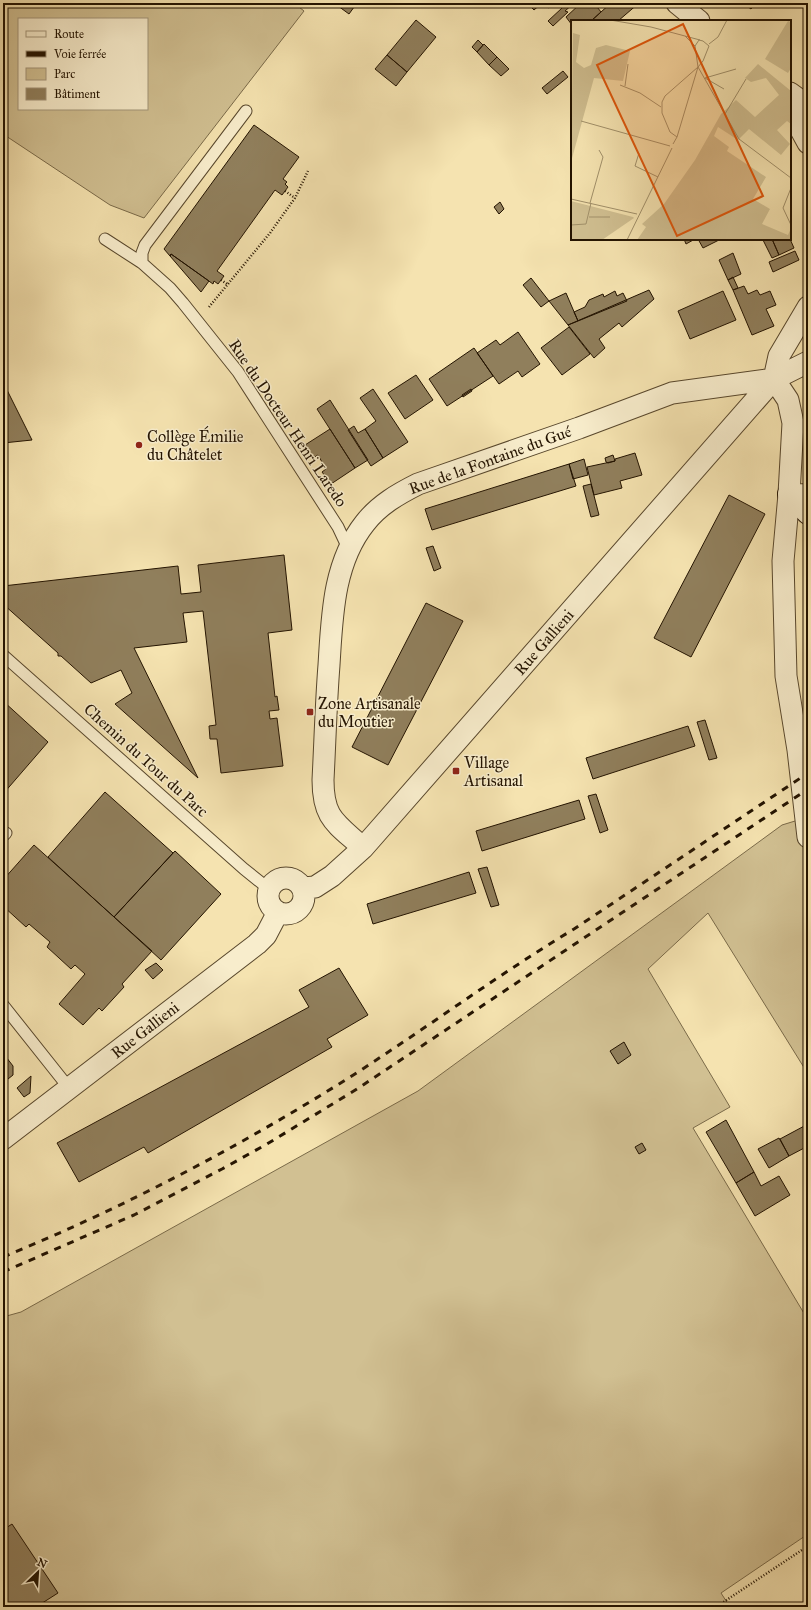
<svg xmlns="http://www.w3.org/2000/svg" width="811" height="1610" font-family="'IM FELL Great Primer',serif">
<rect width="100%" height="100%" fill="#f5e3b0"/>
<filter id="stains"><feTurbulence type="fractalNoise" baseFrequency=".005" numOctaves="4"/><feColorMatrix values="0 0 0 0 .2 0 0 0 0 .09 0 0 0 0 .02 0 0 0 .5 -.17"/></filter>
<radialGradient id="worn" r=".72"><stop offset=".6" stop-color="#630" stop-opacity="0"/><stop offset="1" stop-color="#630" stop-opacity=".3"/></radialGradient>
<path fill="#d1c092" stroke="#7a6a49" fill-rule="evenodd" d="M3 3H294L304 11 144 218 110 205 3 134ZM19 19H147V109H19Z
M808 817V1074L708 913 648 969 730 1107 693 1128 808 1320V1534L721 1593 730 1607H3V1317L21 1312 418 1091 782 825Z"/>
<path fill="#907f5c" stroke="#231300" d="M334 3H357L349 14Z
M516 3H526L521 8Z
M527 3H542L534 10Z
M543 3H555L548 8Z
M559 3H574L565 11 568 12 553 26 548 21 562 8Z
M581 3H594L601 12 591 21H572V25L566 17Z
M611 3H639L618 21H591Z
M743 3H756L751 9Z
M416 20 436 37 407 72 387 55Z
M478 40 483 45 477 52 472 47Z
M484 44 497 57 489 65 477 52Z
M387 55 407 72 396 86 375 69Z
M497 57 509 69 501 76 489 65Z
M563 71 568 77 547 94 542 88Z
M254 125 299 157 283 179 287 182 285 184 288 187 282 195 275 190 217 271 224 276 218 284 214 281 213 284 171 254 170 256 164 249Z
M500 202 504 209 499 214 494 207Z
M684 239H695L686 244Z
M698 239H721L703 248Z
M766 239H772L779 255 772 258 763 240Z
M772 239H790L794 248 779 255Z
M795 251 799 260 773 272 769 262Z
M733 253 741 274 728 280 719 260Z
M171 254 209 281 201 292 170 256Z
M733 277 738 288 733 290 728 280Z
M531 278 549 301 541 307 523 285Z
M744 286 748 294 757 290 760 295 770 291 776 305 766 309 774 326 752 335 733 290Z
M649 290 654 299 622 327 619 323 599 339 605 348 594 358 568 325Z
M615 291 617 296 623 293 627 301 578 321 574 312 585 307 589 300 603 294 604 297Z
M723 291 736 320 690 339 678 311Z
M566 293 578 321 568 325 549 301Z
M569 327 590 354 562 375 541 348Z
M518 332 540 364 522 377 518 371 499 384 477 353 496 340 500 345Z
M474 348 493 376 447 406 429 379Z
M416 375 433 400 405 419 388 393Z
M3 382 32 440 3 443Z
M373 389 408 442 383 458 365 429 376 421 360 398Z
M471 389 472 391 463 397 462 395Z
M330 400 368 460 355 468 317 409Z
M354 426 358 433 365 429 383 458 371 466 348 430Z
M330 429 355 468 331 484 322 472 326 469 318 455 313 458 305 445Z
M635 453 642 475 620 481 622 488 594 495 587 467 615 461V459Z
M613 455 615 461 608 463 606 462 605 458Z
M584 459 588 475 573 479 569 464Z
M569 464 576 486 432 530 425 509Z
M591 484 599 515 591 517 583 486Z
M729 495 765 514 691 657 654 638Z
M433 546 441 568 434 571 426 548Z
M284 555 292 630 268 633 275 697 277 696 279 710 269 711 270 719 277 718 283 766 221 773 217 739H210L209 726 216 725 203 611 183 613 187 642 134 648 198 778 115 704 132 693 121 670 91 683 61 656H58V653L3 604V586L178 566 181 594 201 592 198 565Z
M426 603 463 621 388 765 352 747Z
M3 701 48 742 3 794Z
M705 720 717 758 709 760 697 722Z
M688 726 695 746 593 779 586 758Z
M105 792 173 853 114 917 48 857Z
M596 794 608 830 600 833 588 796Z
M579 800 585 819 482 851 476 831Z
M34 845 152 951 122 984 124 987 102 1011 99 1008 83 1025 59 1004 85 974 75 965 71 969 47 947 50 942 29 924 26 927 3 906V880Z
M175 851 221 894 161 960 114 917Z
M487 867 499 905 491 907 478 869Z
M469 872 476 893 373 924 367 904Z
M156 963 163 970 153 979 145 970Z
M339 968 368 1015 327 1039 332 1047 148 1153 144 1147 79 1182 57 1143 309 1007 299 990Z
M624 1042 631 1055 618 1064 610 1051Z
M3 1053 13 1066V1075L3 1083Z
M31 1076 30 1093 24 1097 17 1088Z
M4 1082 7 1087 3 1091V1083Z
M726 1120 754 1172 736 1183 706 1132Z
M808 1124V1146L789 1156 780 1139Z
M779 1138 789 1156 769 1168 758 1149Z
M642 1143 646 1150 639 1154 635 1147Z
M754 1172 761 1186 779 1176 790 1195 755 1216 736 1183Z
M808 1258V1267L804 1260Z
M12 1524 58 1593 36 1607H3V1584L6 1582 3 1577V1530Z"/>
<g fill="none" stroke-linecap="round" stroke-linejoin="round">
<g stroke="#58472c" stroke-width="13">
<path id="service" d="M105 239 142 263 170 288 183 303 238 372 338 527 346 544 347 551
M142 263V253L145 245 246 111
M3 655 244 869 269 889
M3 836 6 833
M3 1005 69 1088"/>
</g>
<g stroke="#58472c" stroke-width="23">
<path id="minor" d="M677 3 699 21
M790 93 808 106
M790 110 808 143
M774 379 788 400 793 423 789 494 783 561 786 676 798 750 808 837
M774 379 779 356 808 307
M789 494 808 495
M363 848C336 823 323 819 323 780 325 742 326 703 329 665 332 617 333 563 365 523 379 505 398 494 418 484L579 428 672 393 774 379
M268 896a18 18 0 1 1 36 0a18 18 0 1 1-36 0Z
M303 888 315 887 332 876 363 848 774 379 808 362
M3 1139 257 944 266 935 278 912"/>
</g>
<g stroke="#231300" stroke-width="24">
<path id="secondary" d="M789 494 808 513"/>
</g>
<path stroke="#231300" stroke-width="2.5" stroke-dasharray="1 2" stroke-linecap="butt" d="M285 191 295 198
M221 280 227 284
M209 307 270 233 295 198 308 171
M716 1607 808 1546"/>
<use href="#service" stroke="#f8edcc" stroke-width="11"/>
<use href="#minor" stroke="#f8edcc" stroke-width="21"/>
<use href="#secondary" stroke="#f8edcc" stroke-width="22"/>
<path stroke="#231300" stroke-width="3" stroke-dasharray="7 7" stroke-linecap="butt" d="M3 1257C123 1208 237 1148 347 1079 424 1030 496 976 574 929L808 773
M3 1272 134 1215 222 1169 267 1144 357 1089 808 789"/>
</g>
<g fill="#8f2418" stroke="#f8edcc" stroke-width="1.5">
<circle cx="139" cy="445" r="4"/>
<rect x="306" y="708" width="8" height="8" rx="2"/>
<rect x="452" y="767" width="8" height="8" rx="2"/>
</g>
<g text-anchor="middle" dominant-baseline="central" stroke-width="3" stroke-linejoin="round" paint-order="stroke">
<g font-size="16" fill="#231300" stroke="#f8edcc">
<text transform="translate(288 423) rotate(56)">Rue du Docteur Henri Laredo</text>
<text transform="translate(490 460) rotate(-20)">Rue de la Fontaine du Gué</text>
<text transform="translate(544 642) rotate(-49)">Rue Gallieni</text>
<text transform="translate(146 760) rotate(42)">Chemin du Tour du Parc</text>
<text transform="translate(145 1030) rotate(-38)">Rue Gallieni</text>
</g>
<g font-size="16" fill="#231300" stroke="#f8edcc" text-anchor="start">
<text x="147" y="436">Collège Émilie<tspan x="147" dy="18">du Châtelet</tspan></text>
<text x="318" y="703">Zone Artisanale<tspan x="318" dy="18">du Moutier</tspan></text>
<text x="464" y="762">Village<tspan x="464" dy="18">Artisanal</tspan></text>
</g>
</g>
<g transform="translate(571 20)">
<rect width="220" height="220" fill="#f5e3b0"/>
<path d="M217 1 220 2V48L217 53 194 39ZM2 13 9 15 5 42 13 48 20 45 25 28 35 25 59 31 52 61 23 58 0 142ZM187 44 220 71V104L216 101 206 110 219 124 210 135 178 109 167 120 147 107 143 116 158 127 156 131 195 157 182 179 199 189 191 204 217 215 220 208V220H66L75 207 71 204 93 184 124 140 150 94 165 80 184 97 208 75 195 58 180 62 174 58ZM0 181 62 197 63 198 31 220H0Z" fill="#d1c092"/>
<path fill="none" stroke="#a1906a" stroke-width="1" d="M39 0 80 7 129 20M114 16 124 26M138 24 147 17 156 0M127 47 168 119 220 158M134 58 165 49M134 58 153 69M49 65 69 73 90 87M54 66 57 44M154 94 175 59M10 101 99 126M102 124 106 117 127 47 124 26 128 20 132 21 138 26 132 41 127 47 94 76 91 82V93L99 112 106 117M68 133 64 146 87 157M220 168 212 188 220 205M0 179 66 194M19 183 32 137 28 130M18 197H39M0 205 15 204 20 183M56 220 101 128"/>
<path fill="#de560b" fill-opacity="0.15" stroke="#de560b" stroke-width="2" d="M112 4 192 176 106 216 26 45Z"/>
<rect width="220" height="220" fill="none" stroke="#231300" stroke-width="2"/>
</g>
<rect width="811" height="1610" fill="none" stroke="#f5e3b0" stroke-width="16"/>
<rect x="4" y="4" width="803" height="1602" fill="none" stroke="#231300" stroke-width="2"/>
<rect x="8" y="8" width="795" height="1594" fill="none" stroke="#231300"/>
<rect x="18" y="18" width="130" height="92" fill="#f8edcc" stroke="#a3967a"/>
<rect x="26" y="31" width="20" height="6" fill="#f8edcc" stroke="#a3967a"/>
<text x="54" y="38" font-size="12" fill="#231300">Route</text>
<rect x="26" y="51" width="20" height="6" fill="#231300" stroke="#a3967a"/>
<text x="54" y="58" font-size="12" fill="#231300">Voie ferrée</text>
<rect x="26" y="68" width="20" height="12" fill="#d1c092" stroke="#a3967a"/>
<text x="54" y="78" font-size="12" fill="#231300">Parc</text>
<rect x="26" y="88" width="20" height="12" fill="#907f5c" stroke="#a3967a"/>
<text x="54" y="98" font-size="12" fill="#231300">Bâtiment</text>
<g transform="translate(38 1572) rotate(25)" stroke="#f8edcc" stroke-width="3" paint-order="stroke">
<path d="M0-3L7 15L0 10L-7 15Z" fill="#231300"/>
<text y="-6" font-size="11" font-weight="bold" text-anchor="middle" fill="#231300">N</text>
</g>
<rect width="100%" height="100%" filter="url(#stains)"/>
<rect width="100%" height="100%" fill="url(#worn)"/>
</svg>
